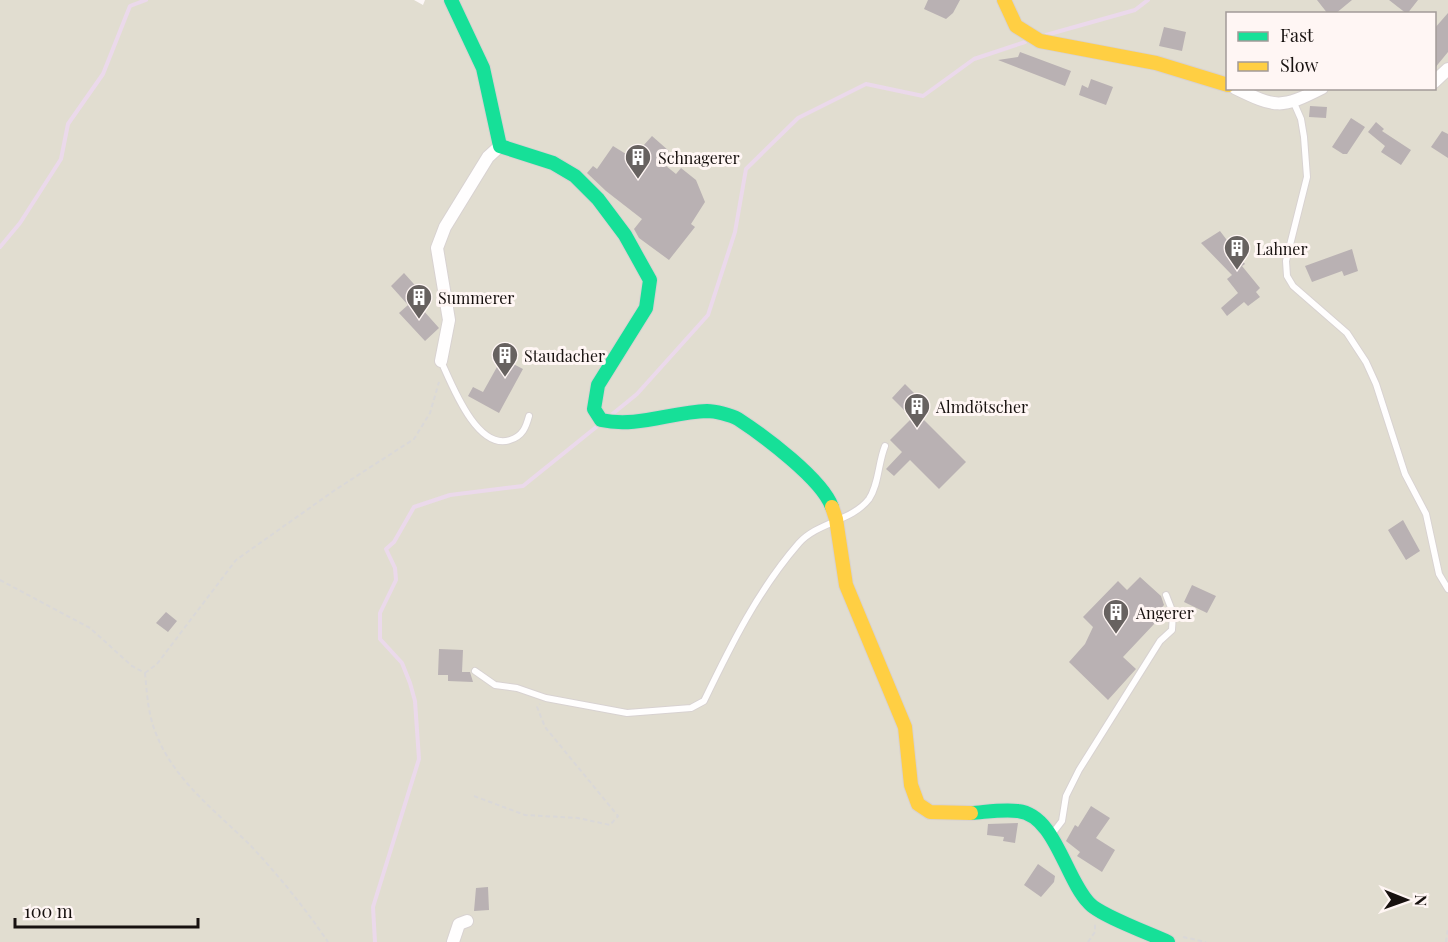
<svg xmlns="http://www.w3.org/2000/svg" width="1448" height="942" font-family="'Playfair Display',serif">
<rect width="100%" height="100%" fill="#fcf7f7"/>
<path fill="#e1ddd0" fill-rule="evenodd" d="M0 0H414L423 5 425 0H1448V942H0ZM1228 14H1434V88H1228Z"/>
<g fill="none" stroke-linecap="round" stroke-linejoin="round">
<path stroke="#ebd9eb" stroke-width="4" d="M1046 35 1135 10 1148 0
M0 247 20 223 61 159 68 124 103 74 130 6 146 0
M610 416 637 394 708 315 735 232 746 169 798 118 866 84 923 96 974 59 1025 42
M375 942 373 907 419 759 415 701 410 683 402 663 380 639V613L396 580 395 568 386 549 394 542 414 507 450 495 523 486 600 424"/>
</g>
<path fill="#b9b1b3" d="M928 0H960L953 13 946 19 924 9Z
M1317 0H1352L1335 14H1328Z
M1389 0H1418L1407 14Z
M1448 13V52L1434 69V29Z
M1164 27 1186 32 1182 51 1159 46Z
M1020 52 1071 71 1065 86 998 60 1018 57Z
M1091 79 1113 87 1106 105 1079 95 1082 85 1088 88Z
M1310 106 1327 107 1326 118 1309 117Z
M1351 118 1365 127 1347 154H1343L1332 147Z
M1376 122 1384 129 1382 131 1411 150 1401 165 1381 152 1385 146 1368 132Z
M1442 131 1448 134V158L1431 147Z
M652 136 669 151 660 161 676 174 681 168 696 180 705 202 691 224 695 227 669 260 639 238 634 229 642 219 606 191 587 173 593 166 597 169 613 146 626 154 628 152 634 156Z
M1220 231 1245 264 1242 266 1260 288 1256 292 1260 297 1248 306 1244 302 1227 316 1221 308 1238 293 1227 279 1232 275 1201 243Z
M1352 249 1358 271 1344 276 1342 271 1312 282 1305 266Z
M404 273 422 293 414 300 439 328 425 341 399 313 408 305 391 286Z
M502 358 523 369 499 413 468 396 473 387 483 392Z
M905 384 927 406 918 414 966 462 939 489 910 460 894 476 886 469 902 452 890 440 912 418 892 398Z
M1403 520 1420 551 1406 560 1388 530Z
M1140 577 1161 596 1164 605 1151 620 1155 623 1123 657 1136 669 1108 700 1069 662 1085 644 1093 627 1083 617 1118 581 1127 590Z
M1192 585 1216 596 1207 613 1184 602Z
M166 612 177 621 168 632 156 623Z
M439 649 463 650 462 672H470L473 682 448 681V675H438Z
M1091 806 1110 818 1096 838 1115 850 1102 872 1077 856 1080 852 1066 841 1075 825 1078 827Z
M1018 823 1015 843 1003 841 1004 837 987 835 988 824Z
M1038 864 1055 876 1054 882 1041 897 1024 885Z
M488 887 489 910 474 911 476 888Z"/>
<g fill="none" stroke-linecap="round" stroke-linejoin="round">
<g stroke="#d8d2d1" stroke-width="8">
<path id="lane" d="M1294 103 1301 119 1304 137 1307 177 1286 261 1287 276 1293 286 1347 333 1366 362 1376 384 1405 474 1426 514 1439 574 1448 589
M441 361C452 385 477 451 510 440 523 436 526 427 529 416
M475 671 495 685 517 688 546 698 627 713 691 708 704 701C731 645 758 590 799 543 818 522 852 521 869 499 879 484 878 463 885 446
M1052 834 1062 821 1066 796 1079 770 1160 641 1172 630 1173 613 1166 595"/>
</g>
<g stroke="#d8d2d1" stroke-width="14">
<path id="street" d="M1434 82 1448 69
M1235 88C1276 108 1281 109 1322 88
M441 361 449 320 437 248 445 227 488 157 500 146
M453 942 459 924 467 921"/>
</g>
<g stroke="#d8d2d1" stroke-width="16">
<path id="fast" d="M451 0 483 68 500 146 553 163 575 176 598 199 625 235 650 280 646 308 598 385 594 409 601 420C637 428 671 412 707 411 715 411 731 415 738 419 764 436 822 479 832 507
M971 813C986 812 1003 809 1018 811 1055 815 1065 878 1089 903 1099 915 1151 934 1168 942"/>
</g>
<g stroke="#d8d2d1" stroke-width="16">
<path id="slow" d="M1004 0 1016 26 1040 41 1156 63 1228 85
M832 507 836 519 846 585 905 727 911 785 918 804 930 812 971 813"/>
</g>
<path stroke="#dad8d8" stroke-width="2" stroke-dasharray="4.5 3" stroke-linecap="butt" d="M0 580 90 628 132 666 145 673
M145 673 157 664 236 560 335 490 414 439 430 413 439 382
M145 673C147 694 148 716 157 736 175 781 217 812 251 846 279 876 305 908 328 942
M474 796 525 815 578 818 610 825 618 816 545 727 537 707 540 704
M1183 937 1206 942
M1088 942 1095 932V923
M1446 942 1448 928"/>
<use href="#lane" stroke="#fffefe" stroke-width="6"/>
<use href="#street" stroke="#fffefe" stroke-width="12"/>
<use href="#fast" stroke="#16e098" stroke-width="14"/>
<use href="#slow" stroke="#ffcf43" stroke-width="14"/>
</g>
<defs>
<g id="building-pin" transform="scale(1.35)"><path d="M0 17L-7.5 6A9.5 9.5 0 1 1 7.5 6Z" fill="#676260" stroke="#fff6f4"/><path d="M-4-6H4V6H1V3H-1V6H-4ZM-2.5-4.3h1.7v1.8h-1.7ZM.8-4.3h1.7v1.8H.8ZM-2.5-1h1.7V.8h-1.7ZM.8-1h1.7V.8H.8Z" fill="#fff"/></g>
</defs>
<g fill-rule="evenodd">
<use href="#building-pin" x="638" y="157"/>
<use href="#building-pin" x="1237" y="248"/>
<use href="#building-pin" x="419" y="297"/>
<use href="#building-pin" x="505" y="355"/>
<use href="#building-pin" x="917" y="406"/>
<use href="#building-pin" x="1116" y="612"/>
</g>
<g text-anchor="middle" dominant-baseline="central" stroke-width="6" stroke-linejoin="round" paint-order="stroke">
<g font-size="16" fill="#17110f" stroke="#fff6f4" text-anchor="start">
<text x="658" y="157">Schnagerer</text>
<text x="1256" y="248">Lahner</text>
<text x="438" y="297">Summerer</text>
<text x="524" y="355">Staudacher</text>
<text x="936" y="406">Almdötscher</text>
<text x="1136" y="612">Angerer</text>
</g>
</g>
<rect x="1226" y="12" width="210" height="78" fill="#fff6f4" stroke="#a29a98" stroke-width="1.5"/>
<rect x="1238" y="32" width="30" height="9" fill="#16e098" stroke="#a29a98" stroke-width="1.5"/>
<text x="1280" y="42" font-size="18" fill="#17110f">Fast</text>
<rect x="1238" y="62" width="30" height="9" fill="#ffcf43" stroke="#a29a98" stroke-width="1.5"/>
<text x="1280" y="72" font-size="18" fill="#17110f">Slow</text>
<g transform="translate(1406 900) rotate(91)" stroke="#fff6f4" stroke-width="4.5" paint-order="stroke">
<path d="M0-4.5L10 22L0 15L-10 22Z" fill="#17110f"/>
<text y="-9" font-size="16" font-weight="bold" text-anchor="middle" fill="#17110f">N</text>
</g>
<path d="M15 918v9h183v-9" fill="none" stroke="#17110f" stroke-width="3"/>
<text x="24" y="918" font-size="18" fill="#17110f" stroke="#fff6f4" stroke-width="4.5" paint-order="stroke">100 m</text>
</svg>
